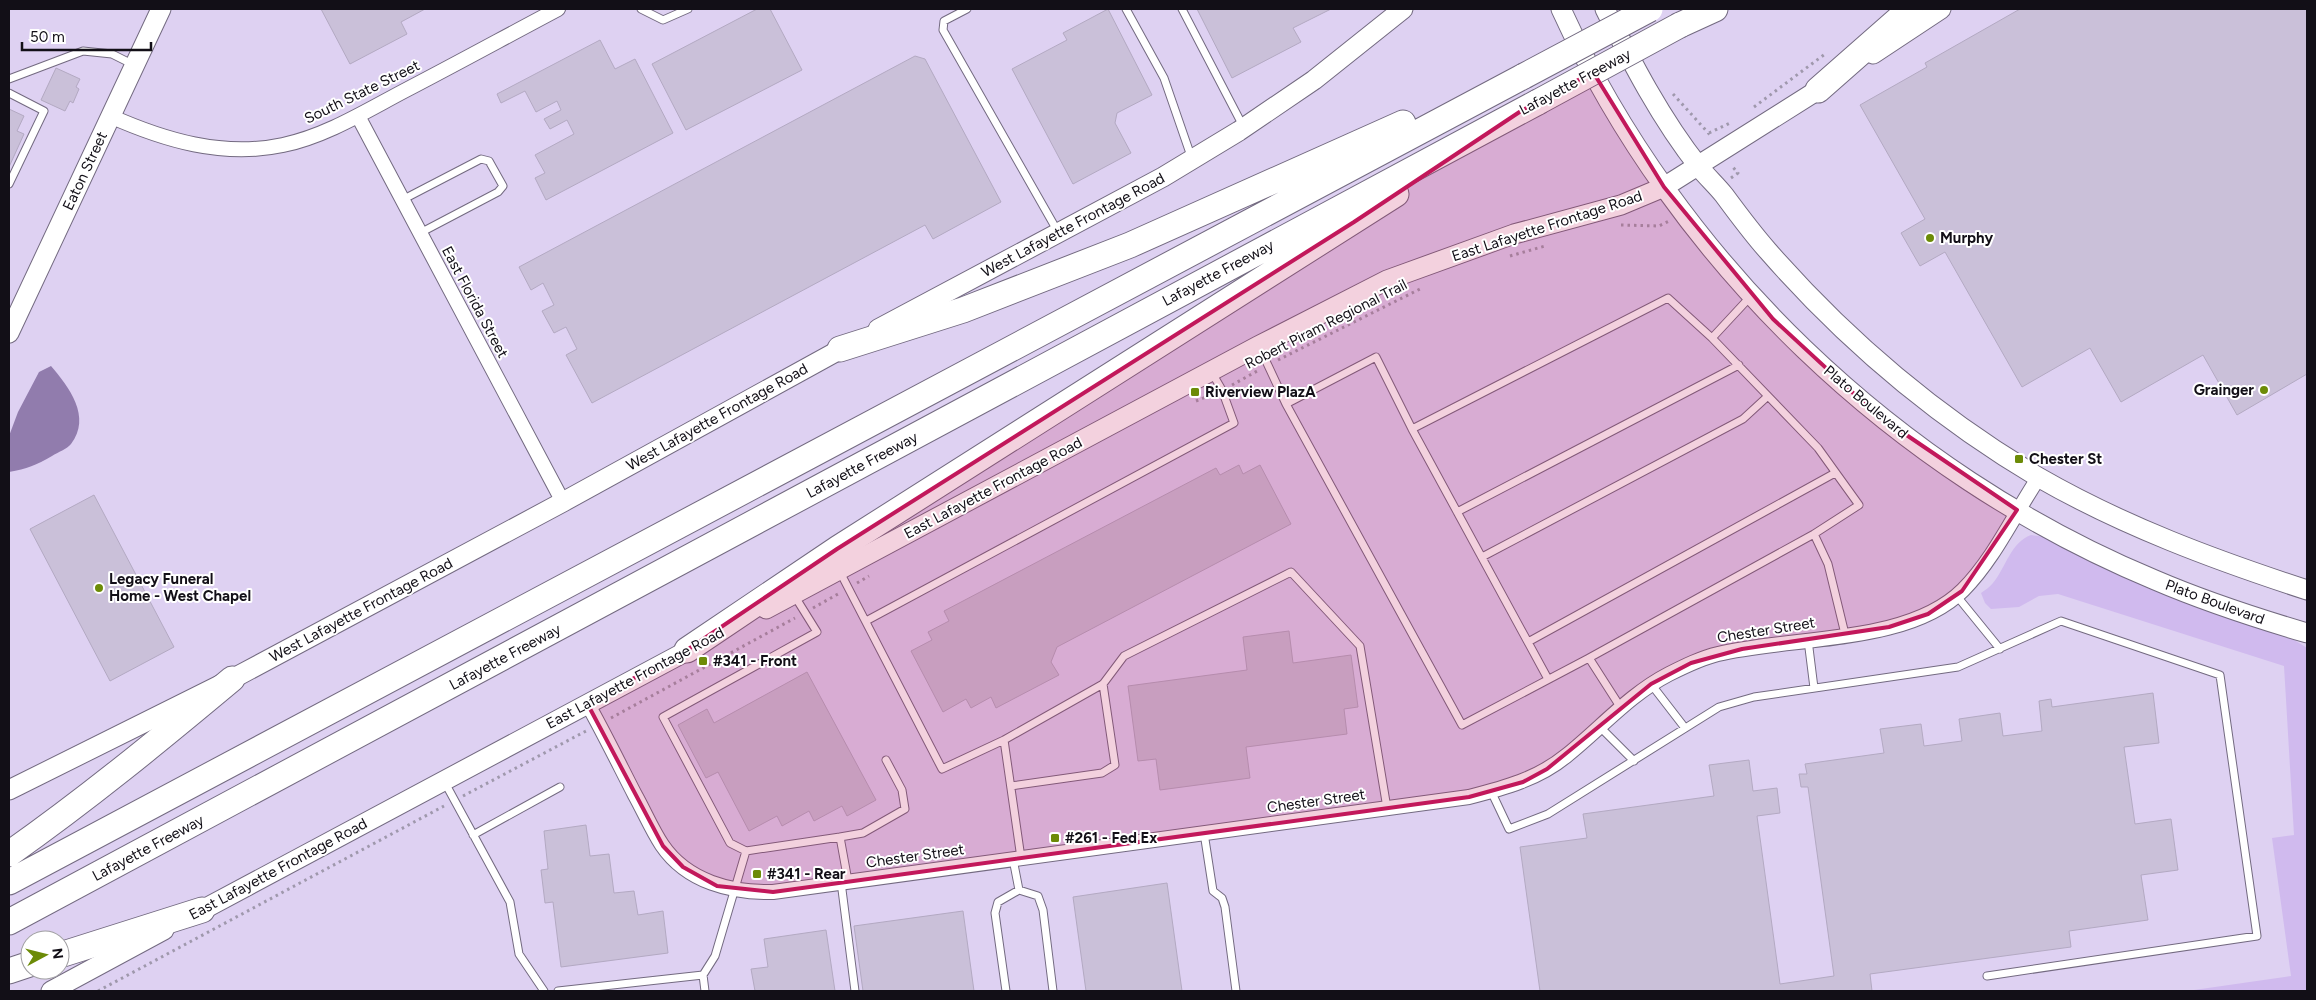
<svg xmlns="http://www.w3.org/2000/svg" width="2316" height="1000" font-family="Figtree,sans-serif">
<rect width="100%" height="100%" fill="#e7ddf7"/>
<path fill="#ded1f2" fill-rule="evenodd" d="M9 9H2307V991H9ZM30 940H60V970H30Z"/>
<path fill="#d0baee" d="M2031 535 2046 537C2091 562 2138 583 2186 601 2226 616 2271 623 2307 648V991H2187L2291 976 2272 838 2294 835 2284 666 2058 594 2039 596 2019 607 1991 609 1985 603 1981 593C1985 590 1990 587 1993 583 2006 567 2011 542 2031 535Z"/>
<path fill="#917cad" d="M51 366C69 387 92 417 71 444 67 449 58 452 52 456 36 465 27 469 9 472V436L18 412 39 372Z"/>
<path fill="#cac0d9" stroke="#b3a9c2" d="M321 9H425L401 22 407 34 350 64Z
M757 9H770L802 70 686 130 652 64Z
M1108 9 1152 95 1117 113 1115 123 1131 153 1073 184 1012 69 1067 40 1063 33Z
M1197 9H1331L1293 28 1301 42 1232 78Z
M2020 9H2307V374L2237 415 2203 355 2121 402 2090 348 2022 387 1945 252 1920 266 1901 233 1925 219 1860 105 1927 67 1925 63Z
M600 40 615 69 635 59 673 133 546 200 535 178 545 173 535 155 574 134 567 120 550 129 544 119 561 110 557 101 536 112 525 91 501 103 497 94Z
M915 56 925 59 1001 202 933 239 925 225 592 403 566 355 577 349 566 327 554 333 542 311 554 305 543 283 531 290 519 267Z
M56 68 80 79 76 87 79 89 73 103 70 101 65 111 41 100Z
M9 109 24 116 17 131 24 134 9 167Z
M1239 465 1243 474 1260 465 1291 524 1057 647 1051 662 1059 675 996 708 991 697 971 708 966 699 943 712 911 651 932 640 928 632 949 621 944 611 1216 468 1220 475Z
M94 495 174 647 110 681 30 529Z
M1289 631 1293 663 1351 655 1358 707 1344 709 1347 734 1246 747 1250 778 1160 790 1156 759 1138 761 1128 686 1247 670 1243 637Z
M807 672 876 800 847 816 842 806 814 821 809 811 782 826 777 816 749 831 718 772 706 778 678 725 707 709 714 723Z
M2153 693 2159 743 2124 747 2135 824 2171 819 2178 870 2141 875 2148 920 2069 931 2071 947 1870 974 1872 991H1540L1520 847 1587 838 1583 814 1714 796 1709 765 1749 760 1753 791 1777 788 1780 813 1757 816 1780 984 1834 976 1808 787H1801L1799 774H1807L1805 764 1884 753 1880 729 1921 724 1924 746 1962 741 1959 719 2000 713 2003 736 2042 731 2039 701 2051 699 2052 707Z
M586 825 590 856 609 854 614 893 634 891 638 915 663 911 668 953 561 967 553 902 545 903 541 870 548 869 544 831Z
M1167 883 1182 991H1086L1073 897Z
M963 911 974 991H863L854 926Z
M826 930 835 991H755L751 969 768 967 764 939Z"/>
<g fill="none" stroke-linecap="round" stroke-linejoin="round">
<g stroke="#736a80" stroke-width="9">
<path id="lane" d="M641 9 663 20 688 9
M967 9 944 21 943 30 1058 232
M1126 9 1164 78 1192 159
M1182 9 1243 126
M9 79 83 51 112 54 134 65
M9 93 44 111 9 184
M402 200 481 159 489 161 503 186 498 192 420 233
M1712 338 1818 448 1859 505 1814 534 1828 564 1845 634
M1259 346 1286 404
M1412 429 1548 679
M1457 512 1739 365
M1482 557 1743 419 1768 396
M840 572 942 769 1004 740 1021 858
M794 595 817 632 663 717 730 843 746 851 840 837
M1956 595 2000 649
M866 621 1234 423 1222 390 1211 371
M1808 640 1814 688
M1528 642 1835 473
M1589 658 1462 725 1286 404 1376 357 1412 429 1668 298 1712 338 1751 296
M1651 684 1685 728
M1621 708 1589 658 1814 534
M1600 727 1634 761
M1004 740 1103 684 1124 656 1291 572 1360 646 1387 808
M444 781 510 902 519 954 544 991
M1011 786 1102 773 1115 765 1103 684
M1491 791 1509 829 1548 814 1719 707 1754 697 1958 667 2061 621 2220 675 2257 936 1987 976
M1204 833 1213 891 1222 898 1225 907 1236 991
M473 835 560 787
M1013 859 1019 890
M848 881 840 837 863 833 905 809 902 790 886 760
M841 882 855 991
M703 975 705 991
M558 991 703 975 715 956 746 851
M1006 991 995 913 998 902 1019 890 1038 896 1043 910 1053 991"/>
</g>
<g stroke="#736a80" stroke-width="16">
<path id="street" d="M110 116C164 140 223 158 283 145 326 136 366 111 404 91 456 64 507 36 558 9
M358 116 563 502
M587 703C604 733 619 764 635 795 644 811 652 830 662 845 687 882 732 893 773 892L1469 797C1504 788 1538 779 1566 756 1600 729 1630 694 1669 674 1685 666 1701 658 1718 654 1791 636 1908 645 1963 590 1994 559 2015 513 2039 477"/>
</g>
<g stroke="#736a80" stroke-width="21">
<path id="secondary" d="M1561 9C1677 263 1897 473 2155 580 2204 601 2256 618 2307 633
M1605 9C1632 63 1661 119 1699 167 1707 177 1716 185 1724 195 1738 214 1752 233 1768 251 1845 339 1937 417 2038 477 2123 526 2215 560 2307 590
M1873 54 1941 9
M878 329 1163 177 1239 131 1314 80 1403 9
M9 333 161 9
M766 609 1258 346 1387 280 1514 234 1621 205 1664 187 1829 83
M9 790 232 679 563 502 852 343
M191 916 698 645
M51 991 164 930"/>
</g>
<g stroke="#736a80" stroke-width="27">
<path id="highway" d="M1680 25 1715 9
M1818 90 1910 9
M840 349 963 310 1130 245 1403 123
M687 650 837 549 1396 194
M9 854C87 799 159 740 232 679
M9 882 1524 76
M9 922 1538 102
M60 955 202 910
M9 971 30 964"/>
</g>
<path stroke="#9f98ac" stroke-width="3" stroke-dasharray="2.5 4" stroke-linecap="butt" d="M1673 94 1712 137
M1754 107 1825 54
M1709 133 1730 123
M1731 178 1738 173 1731 165
M1621 225 1659 226 1671 220
M1510 256 1545 246
M1278 360 1420 289
M1232 385 1259 370
M1196 401 1213 394
M857 583 869 576
M813 608 838 594
M611 718 795 618
M463 796 586 731
M98 991 444 806"/>
<use href="#lane" stroke="#fff" stroke-width="7"/>
<use href="#street" stroke="#fff" stroke-width="14"/>
<use href="#secondary" stroke="#fff" stroke-width="19"/>
<use href="#highway" stroke="#fff" stroke-width="25"/>
<g stroke="#736a80" stroke-width="27" stroke-linecap="butt">
<path id="highway-bridge" d="M1524 76 1650 9
M1538 102 1680 25"/>
</g>
<use href="#highway-bridge" stroke="#fff" stroke-width="25"/>
</g>
<path fill="#c2185b" fill-opacity="0.2" stroke="#c2185b" stroke-width="4" stroke-linejoin="round" d="M1593 72 1664 187 1773 319 1877 415 2017 510 1962 591 1928 614 1889 627 1742 649 1691 663 1651 684 1547 769 1523 782 1469 797 773 892 717 886 683 867 663 846 587 703 687 650 837 549 1354 222 1521 111Z"/>
<g fill="#6c8b07" stroke="#fff" stroke-width="2">
<circle cx="1930" cy="238" r="5"/>
<circle cx="2264" cy="390" r="5"/>
<rect x="1190" y="387" width="10" height="10" rx="2.5"/>
<rect x="2014" y="454" width="10" height="10" rx="2.5"/>
<circle cx="99" cy="588" r="5"/>
<rect x="698" y="656" width="10" height="10" rx="2.5"/>
<rect x="1050" y="833" width="10" height="10" rx="2.5"/>
<rect x="752" y="869" width="10" height="10" rx="2.5"/>
</g>
<g text-anchor="middle" dominant-baseline="central" stroke-width="4" stroke-linejoin="round" paint-order="stroke">
<g font-size="15" fill="#120f17" stroke="#fff">
<text transform="translate(1575 82) rotate(-28)">Lafayette Freeway</text>
<text transform="translate(362 92) rotate(-26)">South State Street</text>
<text transform="translate(85 171) rotate(-65)">Eaton Street</text>
<text transform="translate(1073 225) rotate(-28)">West Lafayette Frontage Road</text>
<text transform="translate(1547 226) rotate(-18)">East Lafayette Frontage Road</text>
<text transform="translate(1218 273) rotate(-28)">Lafayette Freeway</text>
<text transform="translate(475 302) rotate(62)">East Florida Street</text>
<text transform="translate(1326 324) rotate(-27)">Robert Piram Regional Trail</text>
<text transform="translate(1866 402) rotate(40)">Plato Boulevard</text>
<text transform="translate(717 417) rotate(-29)">West Lafayette Frontage Road</text>
<text transform="translate(862 465) rotate(-28)">Lafayette Freeway</text>
<text transform="translate(993 488) rotate(-28)">East Lafayette Frontage Road</text>
<text transform="translate(2215 602) rotate(20)">Plato Boulevard</text>
<text transform="translate(361 610) rotate(-28)">West Lafayette Frontage Road</text>
<text transform="translate(1766 630) rotate(-9)">Chester Street</text>
<text transform="translate(505 657) rotate(-28)">Lafayette Freeway</text>
<text transform="translate(635 678) rotate(-28)">East Lafayette Frontage Road</text>
<text transform="translate(1316 801) rotate(-8)">Chester Street</text>
<text transform="translate(148 848) rotate(-28)">Lafayette Freeway</text>
<text transform="translate(915 856) rotate(-8)">Chester Street</text>
<text transform="translate(278 869) rotate(-28)">East Lafayette Frontage Road</text>
</g>
<g font-size="15" font-weight="bold" fill="#120f17" stroke="#fff" text-anchor="start">
<text x="1940" y="238">Murphy</text>
<text x="2254" y="390" text-anchor="end">Grainger</text>
<text x="1205" y="392">Riverview PlazA</text>
<text x="2029" y="459">Chester St</text>
<text x="109" y="579">Legacy Funeral<tspan x="109" dy="17">Home - West Chapel</tspan></text>
<text x="713" y="661">#341 - Front</text>
<text x="1065" y="838">#261 - Fed Ex</text>
<text x="767" y="874">#341 - Rear</text>
</g>
</g>
<rect width="2316" height="1000" fill="none" stroke="#120f17" stroke-width="20"/>
<g transform="translate(45 955) rotate(83)"><circle r="24" fill="#ffffff" stroke="#a09fa2"/>
<path d="M0-4L9 19L0 12L-9 19Z" fill="#6c8b07"/>
<text y="-8" font-size="14" font-weight="bold" text-anchor="middle" fill="#120f17">N</text>
</g>
<path d="M22 42v8h129v-8" fill="none" stroke="#120f17" stroke-width="2.5"/>
<text x="30" y="42" font-size="15" fill="#120f17" stroke="#ffffff" stroke-width="4" paint-order="stroke">50 m</text>
</svg>
